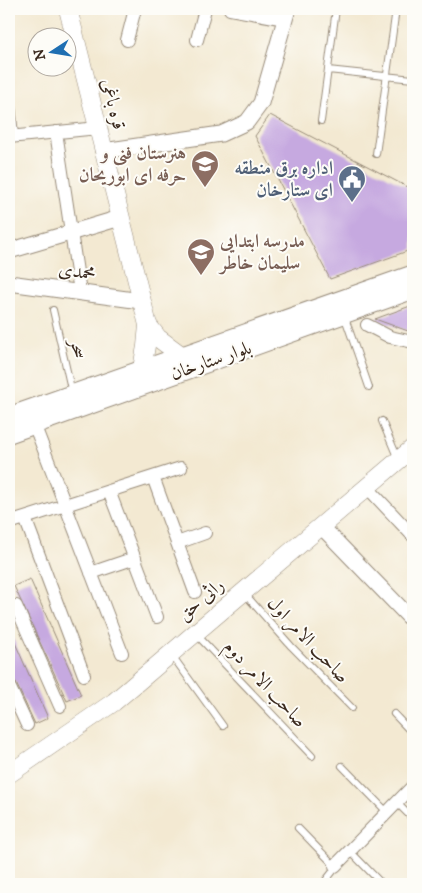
<svg xmlns="http://www.w3.org/2000/svg" width="422" height="893" font-family="'IM FELL DW Pica',Amiri,serif">
<rect width="100%" height="100%" fill="#fdfcf7"/>
<filter id="ink" filterUnits="userSpaceOnUse"><feTurbulence type="fractalNoise" baseFrequency=".02" numOctaves="2"/><feDisplacementMap in="SourceGraphic" scale="10" xChannelSelector="R" yChannelSelector="G"/><feConvolveMatrix kernelMatrix="1 2 1 2 8 2 1 2 1" color-interpolation-filters="sRGB"/></filter>
<filter id="wash" filterUnits="userSpaceOnUse"><feTurbulence type="fractalNoise" baseFrequency=".0096" numOctaves="4" result="noise"/><feDisplacementMap in="SourceGraphic" scale="20" xChannelSelector="R" yChannelSelector="G"/><feGaussianBlur stdDeviation="1.12" result="paint"/><feColorMatrix in="noise" values="0 0 0 0 0 0 0 0 0 0 0 0 0 0 0 0 0 1.4 0 .05"/><feComposite in="paint" operator="in"/></filter>
<g filter="url(#wash)">
<rect width="100%" height="100%" fill="#f3e9d2"/>
<g id="blocks">
<path fill="#c6a9e0" d="M270 115 413 190V249L330 279 255 136Z
M413 305V315L408 331 375 319Z
M30 579 81 695 67 701 14 586Z
M9 629 48 718 35 724 16 683 12 679 9 671Z"/>
</g>
</g>
<g filter="url(#ink)">
<use href="#blocks" fill-opacity="0" stroke="#978a78" stroke-width="1"/>
<g fill="none" stroke-linecap="round" stroke-linejoin="round">
<g stroke="#978a78" stroke-width="8">
<path id="service" d="M328 70 413 79
M9 72 15 136
M321 121 336 9
M376 154 396 9
M53 310 72 393
M344 315 369 387
M382 421 398 459
M244 593 291 646 352 708
M196 634 312 756
M171 654 223 726
M394 714 413 734
M342 766 387 812
M396 802 413 819
M298 828 335 866 334 870 323 884
M349 850 382 884"/>
</g>
<g stroke="#978a78" stroke-width="14">
<path id="minor" d="M230 9 285 19
M127 40 135 9
M197 40 205 9
M56 132 80 292
M9 137 98 128
M367 325 390 337 413 342
M34 424 122 653
M153 477 195 592
M367 487 413 536
M109 491 157 617
M25 518 84 675
M9 523 181 468
M177 543 205 533
M91 573 135 558
M9 611 16 606 60 706
M9 686 27 725
M335 866 413 786"/>
</g>
<g stroke="#978a78" stroke-width="17">
<path id="tertiary" d="M103 151 221 134 247 122 261 103 288 9
M9 251 120 218
M9 283 141 301
M321 526 413 621"/>
</g>
<g stroke="#978a78" stroke-width="19">
<path id="secondary" d="M68 9 148 325 158 338 181 355 186 367
M146 383 142 369 146 346 148 325
M9 774 114 702 413 448"/>
</g>
<g stroke="#978a78" stroke-width="21">
<path id="primary" d="M9 417 413 275
M9 433 413 289"/>
</g>
<use href="#service" stroke="#fff" stroke-width="6"/>
<use href="#minor" stroke="#fff" stroke-width="12"/>
<use href="#tertiary" stroke="#fff" stroke-width="15"/>
<use href="#secondary" stroke="#fff" stroke-width="18"/>
<use href="#primary" stroke="#fff" stroke-width="19"/>
</g>
</g>
<defs>
<g id="school-pin" transform="scale(1.4375)"><path d="M0 17L-7.5 6A9.5 9.5 0 1 1 7.5 6Z" fill="#8d6e63" stroke="#fdfcf7"/><path d="M0-5L7-2L0 1L-7-2ZM-4 1L0 2.5L4 1V4Q0 6-4 4Z" fill="#fff"/></g>
<g id="civic-pin" transform="scale(1.4375)"><path d="M0 17L-7.5 6A9.5 9.5 0 1 1 7.5 6Z" fill="#5c6f8a" stroke="#fdfcf7"/><path d="M-.6-6.5H3V-4.5H.6V-3L4-1V1h2V6H-6V1h2V-1L-.6-3ZM-1.2 2.5V6h2.4V2.5Z" fill="#fff"/></g>
</defs>
<g fill-rule="evenodd">
<use href="#school-pin" x="205" y="164"/>
<use href="#civic-pin" x="352" y="179"/>
<use href="#school-pin" x="201" y="252"/>
</g>
<g text-anchor="middle" dominant-baseline="central" stroke-width="4" stroke-linejoin="round" paint-order="stroke">
<g font-size="19" fill="#3b2a1e" stroke="#fdfcf7">
<text transform="translate(113 104) rotate(76)">قره باغی</text>
<text transform="translate(77 272) rotate(8)">محمدی</text>
<text transform="translate(78 349) rotate(77)">سحر</text>
<text transform="translate(211 361) rotate(-19)">بلوار ستارخان</text>
<text transform="translate(201 600) rotate(-40)">راثی حق</text>
<text transform="translate(308 640) rotate(47)">صاحب الامر اول</text>
<text transform="translate(265 684) rotate(47)">صاحب الامر دوم</text>
</g>
<g font-size="19" font-weight="bold" fill="#785e54" stroke="#fdfcf7" text-anchor="end">
<text x="186" y="153">هنرستان فنی و<tspan x="186" dy="22">حرفه ای ابوریحان</tspan></text>
<text x="220" y="241" text-anchor="start">مدرسه ابتدایی<tspan x="220" dy="22">سلیمان خاطر</tspan></text>
</g>
<g font-size="19" font-weight="bold" fill="#4e5e75" stroke="#fdfcf7" text-anchor="end">
<text x="333" y="168">اداره برق منطقه<tspan x="333" dy="22">ای ستارخان</tspan></text>
</g>
</g>
<rect width="422" height="893" fill="none" stroke="#fdfcf7" stroke-width="30"/>
<g transform="translate(52 52) rotate(258)"><circle r="24" fill="#fdfcf7" stroke="#afa8a0"/>
<path d="M0-4L9 19L0 12L-9 19Z" fill="#1f6fb2"/>
<text y="-8" font-size="14" font-weight="bold" text-anchor="middle" fill="#3b2a1e">N</text>
</g>
</svg>
